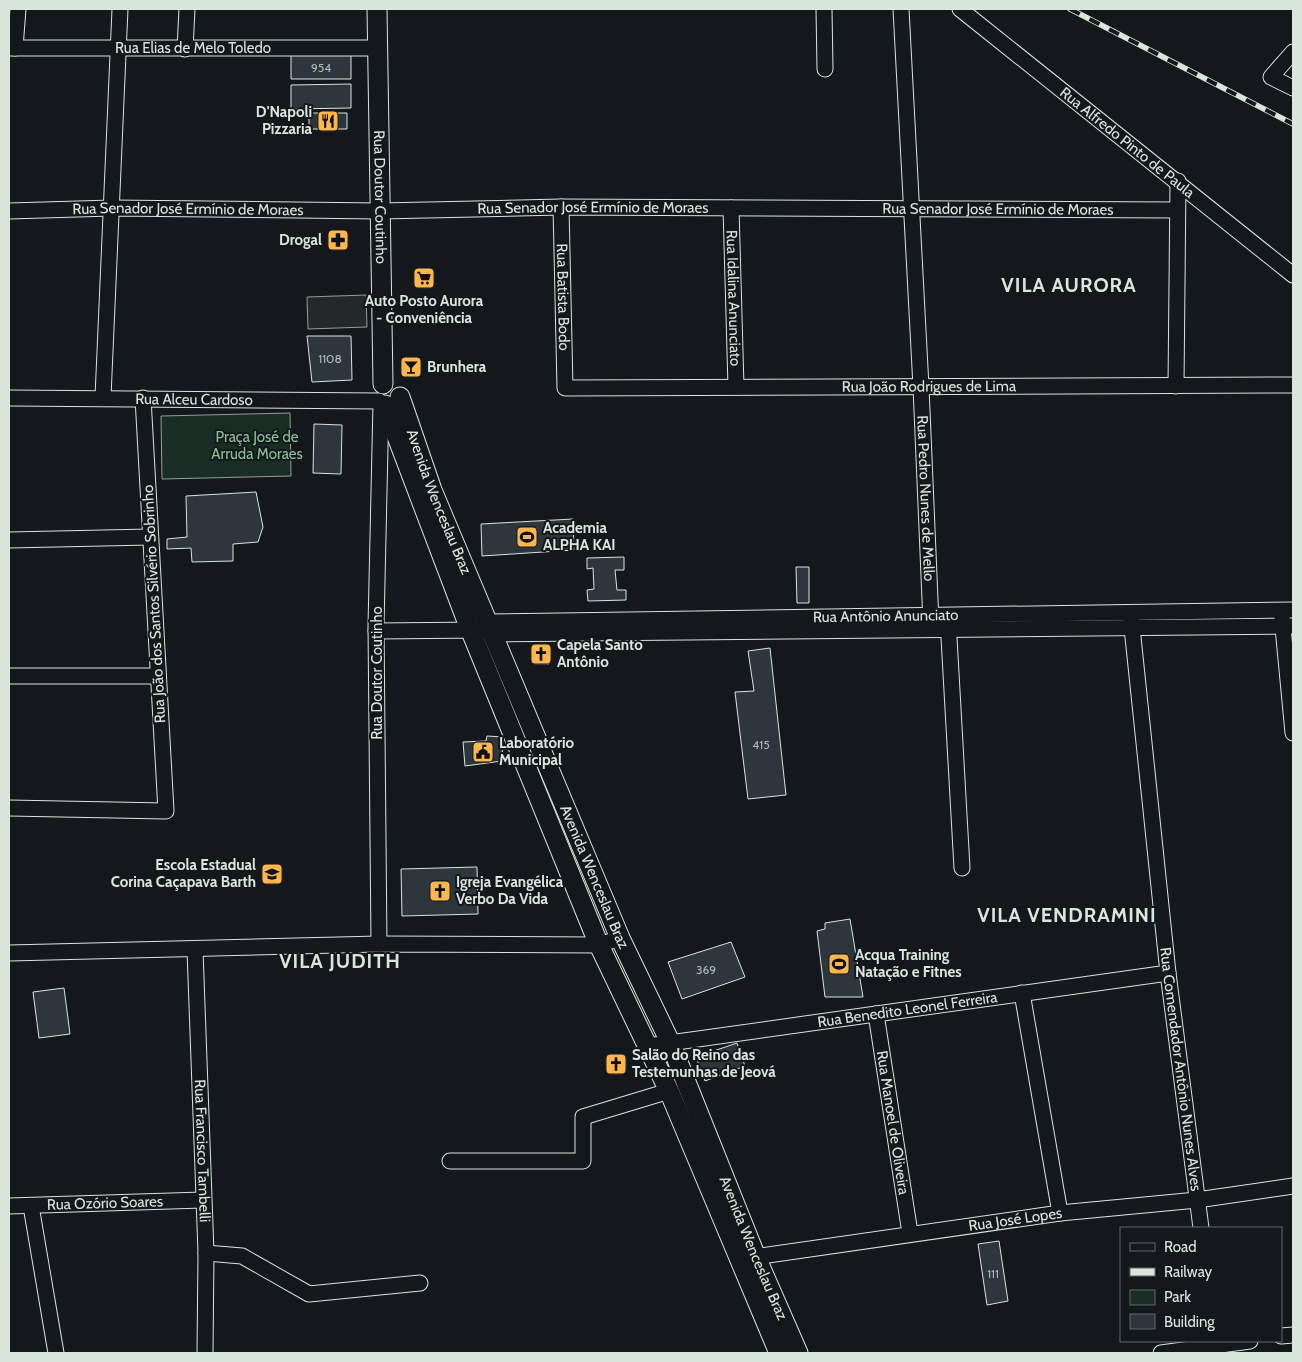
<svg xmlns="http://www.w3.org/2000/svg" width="1302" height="1362" font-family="Cabin,sans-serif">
<rect width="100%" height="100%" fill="#14181c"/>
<path fill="#1a2d24" stroke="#939e99" d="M290 413 291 476 162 479 161 416Z"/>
<path fill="#24282b" stroke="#939e99" d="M366 295 367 327 308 329 307 297Z"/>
<path fill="#2c363c" stroke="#d8e6dc" d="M351 54V79H291V55Z
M351 84V108L291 109V85Z
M309 113H347V129H309Z
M307 336H351L352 380 312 382Z
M314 424 342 425 341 474 313 473Z
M256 492 263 527 258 542 233 544V561L192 562 191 548 167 549V539L187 537 186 496Z
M573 519 574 550 482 556 481 524Z
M624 557V570H615L617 590H626V600L588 601 587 590 594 589 593 568 587 569V558Z
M796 567H809V603H797Z
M546 644 549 664H535L533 645Z
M770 648 786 795 748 799 735 692 754 691 748 651Z
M487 736 503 737 502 761 465 766 463 742 486 741Z
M477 867 478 914 402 916 401 869Z
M850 919 863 997H825L817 931 825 929V923Z
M731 942 745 977 682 999 668 962Z
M64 988 70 1034 39 1038 33 992Z
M737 1043 745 1066 705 1081 696 1057Z
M999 1241 1008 1301 987 1305 978 1244Z"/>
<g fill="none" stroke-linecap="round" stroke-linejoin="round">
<g stroke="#d8e6dc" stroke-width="17">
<g id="minor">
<path d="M824 9 825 69"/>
<path id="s1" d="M901 9 921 387 931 623"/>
<path id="s2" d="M960 9 1293 275"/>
<path id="s3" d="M9 48H377"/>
<path d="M15 48 18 9"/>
<path d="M185 49 187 9"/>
<path d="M1293 52 1271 77 1293 88"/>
<path id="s4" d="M561 207 565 388 1293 385"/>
<path id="s5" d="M731 208 736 387"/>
<path id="s6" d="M9 211 112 208 380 211 561 207 1177 210"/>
<path d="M1176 386 1178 181"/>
<path d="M103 397 120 9"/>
<path id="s7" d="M9 398 379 401"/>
<path d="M9 540 150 537"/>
<path d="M1282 617 1293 733"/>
<path id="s8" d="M1131 618 1168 973 1201 1228"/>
<path d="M948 620 962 868"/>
<path id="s9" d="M481 630 489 622 1293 610"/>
<path d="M376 631 481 630 493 634 1293 626"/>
<path d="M9 676H158"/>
<path d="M9 808 166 811 143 398"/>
<path d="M379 944 376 626 381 403"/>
<path id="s10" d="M195 950 206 1253 205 1353"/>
<path d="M9 953 379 944 599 945 620 938"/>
<path d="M1022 993 1060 1213"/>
<path id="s11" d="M876 1014 910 1233"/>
<path id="s12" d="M648 1046 1168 973"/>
<path d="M450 1161H583V1117L669 1091"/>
<path id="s13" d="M9 1206 203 1200"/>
<path d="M31 1206 56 1353"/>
<path d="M206 1253 242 1256 309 1294 420 1283"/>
<path id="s14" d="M747 1258 1060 1213 1197 1200 1293 1186"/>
<path d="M1281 1336 1293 1335"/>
<path d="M1161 1353 1250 1341"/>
</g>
</g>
<g stroke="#d8e6dc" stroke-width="21">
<g id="major">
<path id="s15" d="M377 9 383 384"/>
<path id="s16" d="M400 397 432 490 620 938 670 1042 756 1257 798 1353"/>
<path d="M385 405 468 624 599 945 669 1091 779 1353"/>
</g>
</g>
<use href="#minor" stroke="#14181c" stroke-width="15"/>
<use href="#major" stroke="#14181c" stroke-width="19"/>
<g stroke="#d8e6dc" stroke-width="5.5">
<path id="rail" d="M1070 9 1293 124"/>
</g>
<use href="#rail" stroke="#14181c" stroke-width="4" stroke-dasharray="11" stroke-linecap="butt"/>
</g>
<defs>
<g id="restaurant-square" transform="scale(1.125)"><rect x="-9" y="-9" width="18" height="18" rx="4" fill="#ffb74d" stroke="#14181c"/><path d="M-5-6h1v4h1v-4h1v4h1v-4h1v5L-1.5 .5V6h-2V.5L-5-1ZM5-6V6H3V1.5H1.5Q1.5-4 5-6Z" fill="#111"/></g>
<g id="pharmacy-square" transform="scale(1.125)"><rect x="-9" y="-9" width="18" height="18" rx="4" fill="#ffb74d" stroke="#14181c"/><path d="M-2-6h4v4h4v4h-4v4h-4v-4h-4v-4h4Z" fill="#111"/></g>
<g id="supermarket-square" transform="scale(1.125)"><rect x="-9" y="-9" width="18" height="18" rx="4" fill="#ffb74d" stroke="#14181c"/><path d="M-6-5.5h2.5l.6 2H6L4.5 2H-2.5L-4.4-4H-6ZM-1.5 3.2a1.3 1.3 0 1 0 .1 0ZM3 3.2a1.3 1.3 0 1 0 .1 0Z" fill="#111"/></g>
<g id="bar-square" transform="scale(1.125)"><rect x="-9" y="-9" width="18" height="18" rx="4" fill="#ffb74d" stroke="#14181c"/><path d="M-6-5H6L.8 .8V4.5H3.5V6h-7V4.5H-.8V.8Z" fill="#111"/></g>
<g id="stadium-square" transform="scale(1.125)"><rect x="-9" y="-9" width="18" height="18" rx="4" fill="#ffb74d" stroke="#14181c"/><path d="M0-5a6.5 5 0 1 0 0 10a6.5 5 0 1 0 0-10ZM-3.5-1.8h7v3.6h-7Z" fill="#111"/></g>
<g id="church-square" transform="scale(1.125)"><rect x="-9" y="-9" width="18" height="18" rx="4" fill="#ffb74d" stroke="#14181c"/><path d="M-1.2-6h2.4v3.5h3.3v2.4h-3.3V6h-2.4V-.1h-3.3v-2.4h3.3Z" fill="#111"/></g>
<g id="civic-square" transform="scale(1.125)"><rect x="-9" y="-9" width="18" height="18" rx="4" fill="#ffb74d" stroke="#14181c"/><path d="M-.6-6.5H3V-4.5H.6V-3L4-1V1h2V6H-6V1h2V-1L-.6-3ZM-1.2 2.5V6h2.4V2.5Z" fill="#111"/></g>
<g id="school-square" transform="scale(1.125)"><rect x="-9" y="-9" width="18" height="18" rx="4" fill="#ffb74d" stroke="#14181c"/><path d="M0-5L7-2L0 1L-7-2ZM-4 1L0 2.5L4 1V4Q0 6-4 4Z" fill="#111"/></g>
</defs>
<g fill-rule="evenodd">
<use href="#restaurant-square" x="328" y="121"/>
<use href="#pharmacy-square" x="338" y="240"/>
<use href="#supermarket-square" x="424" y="278"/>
<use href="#bar-square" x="411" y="367"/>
<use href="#stadium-square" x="527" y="537"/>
<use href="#church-square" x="541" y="654"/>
<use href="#civic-square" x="483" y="752"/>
<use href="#school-square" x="272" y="874"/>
<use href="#church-square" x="440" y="891"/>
<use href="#stadium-square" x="839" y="964"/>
<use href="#church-square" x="616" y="1064"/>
</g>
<g text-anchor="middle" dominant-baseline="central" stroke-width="4" stroke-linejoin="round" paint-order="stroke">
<g font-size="12" fill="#adbab4">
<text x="321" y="67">954</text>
<text x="330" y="358">1108</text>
<text x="761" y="744">415</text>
<text x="706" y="969">369</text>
<text x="993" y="1273">111</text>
</g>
<g font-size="15" fill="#d8e6dc" stroke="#14181c">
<text stroke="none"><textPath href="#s3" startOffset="184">Rua Elias de Melo Toledo</textPath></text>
<text stroke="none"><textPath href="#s2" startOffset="214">Rua Alfredo Pinto de Paula</textPath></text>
<text stroke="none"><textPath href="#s15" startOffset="188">Rua Doutor Coutinho</textPath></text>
<text stroke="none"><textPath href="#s6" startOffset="584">Rua Senador José Ermínio de Moraes</textPath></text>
<text stroke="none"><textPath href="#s6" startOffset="989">Rua Senador José Ermínio de Moraes</textPath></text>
<text stroke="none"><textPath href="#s6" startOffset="179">Rua Senador José Ermínio de Moraes</textPath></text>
<text stroke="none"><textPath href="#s4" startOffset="90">Rua Batista Bodo</textPath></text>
<text stroke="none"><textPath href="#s5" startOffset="90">Rua Idalina Anunciato</textPath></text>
<text stroke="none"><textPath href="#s4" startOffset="545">Rua João Rodrigues de Lima</textPath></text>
<text stroke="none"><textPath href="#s7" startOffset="185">Rua Alceu Cardoso</textPath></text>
<text stroke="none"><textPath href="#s1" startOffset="490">Rua Pedro Nunes de Mello</textPath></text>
<text stroke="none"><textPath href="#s16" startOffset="112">Avenida Wenceslau Braz</textPath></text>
<text transform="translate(154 604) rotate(-93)">Rua João dos Santos Silvério Sobrinho</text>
<text stroke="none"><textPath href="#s9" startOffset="408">Rua Antônio Anunciato</textPath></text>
<text transform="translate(377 673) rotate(-90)">Rua Doutor Coutinho</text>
<text stroke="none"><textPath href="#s16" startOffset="518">Avenida Wenceslau Braz</textPath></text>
<text stroke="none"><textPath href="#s12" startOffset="262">Rua Benedito Leonel Ferreira</textPath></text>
<text stroke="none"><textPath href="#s8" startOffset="454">Rua Comendador Antônio Nunes Alves</textPath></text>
<text stroke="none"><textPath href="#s11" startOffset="110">Rua Manoel de Oliveira</textPath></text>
<text stroke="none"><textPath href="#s10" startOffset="201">Rua Francisco Tambelli</textPath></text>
<text stroke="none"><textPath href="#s13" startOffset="96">Rua Ozório Soares</textPath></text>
<text stroke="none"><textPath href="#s14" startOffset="271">Rua José Lopes</textPath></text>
<text stroke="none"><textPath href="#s16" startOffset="922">Avenida Wenceslau Braz</textPath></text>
</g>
<g font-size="15" font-weight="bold" fill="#d8e6dc" stroke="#14181c" text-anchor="start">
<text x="312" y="112" text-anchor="end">D'Napoli<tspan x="312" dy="17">Pizzaria</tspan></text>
<text x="322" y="240" text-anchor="end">Drogal</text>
<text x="424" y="301" text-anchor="middle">Auto Posto Aurora<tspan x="424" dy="17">- Conveniência</tspan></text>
<text x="427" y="367">Brunhera</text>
<text x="543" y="528">Academia<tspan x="543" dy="17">ALPHA KAI</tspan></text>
<text x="557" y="645">Capela Santo<tspan x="557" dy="17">Antônio</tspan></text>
<text x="499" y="743">Laboratório<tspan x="499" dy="17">Municipal</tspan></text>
<text x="256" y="865" text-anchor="end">Escola Estadual<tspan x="256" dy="17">Corina Caçapava Barth</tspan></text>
<text x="456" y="882">Igreja Evangélica<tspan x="456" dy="17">Verbo Da Vida</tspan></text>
<text x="855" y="955">Acqua Training<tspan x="855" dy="17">Natação e Fitnes</tspan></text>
<text x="632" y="1055">Salão do Reino das<tspan x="632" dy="17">Testemunhas de Jeová</tspan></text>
</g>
<g font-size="15" fill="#8ac095" stroke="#14181c">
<text x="257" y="437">Praça José de<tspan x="257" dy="17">Arruda Moraes</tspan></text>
</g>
<g font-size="20" font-weight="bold" letter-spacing="1" fill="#d8e6dc" stroke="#14181c">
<text x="1069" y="285">VILA AURORA</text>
<text x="1067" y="915">VILA VENDRAMINI</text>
<text x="340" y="961">VILA JUDITH</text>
</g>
</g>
<rect width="1302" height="1362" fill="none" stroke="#d8e6dc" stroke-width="20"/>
<rect x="1120" y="1227" width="162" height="115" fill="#14181c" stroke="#626a69"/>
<rect x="1130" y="1243" width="25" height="8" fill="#14181c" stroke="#626a69"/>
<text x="1164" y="1252" font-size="15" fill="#d8e6dc">Road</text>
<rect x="1130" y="1268" width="25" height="8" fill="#d8e6dc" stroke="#626a69"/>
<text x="1164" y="1277" font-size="15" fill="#d8e6dc">Railway</text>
<rect x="1130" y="1290" width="25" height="15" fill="#1a2d24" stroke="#626a69"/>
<text x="1164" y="1302" font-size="15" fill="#d8e6dc">Park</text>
<rect x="1130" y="1314" width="25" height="15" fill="#2c363c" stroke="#626a69"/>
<text x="1164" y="1327" font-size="15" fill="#d8e6dc">Building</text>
</svg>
